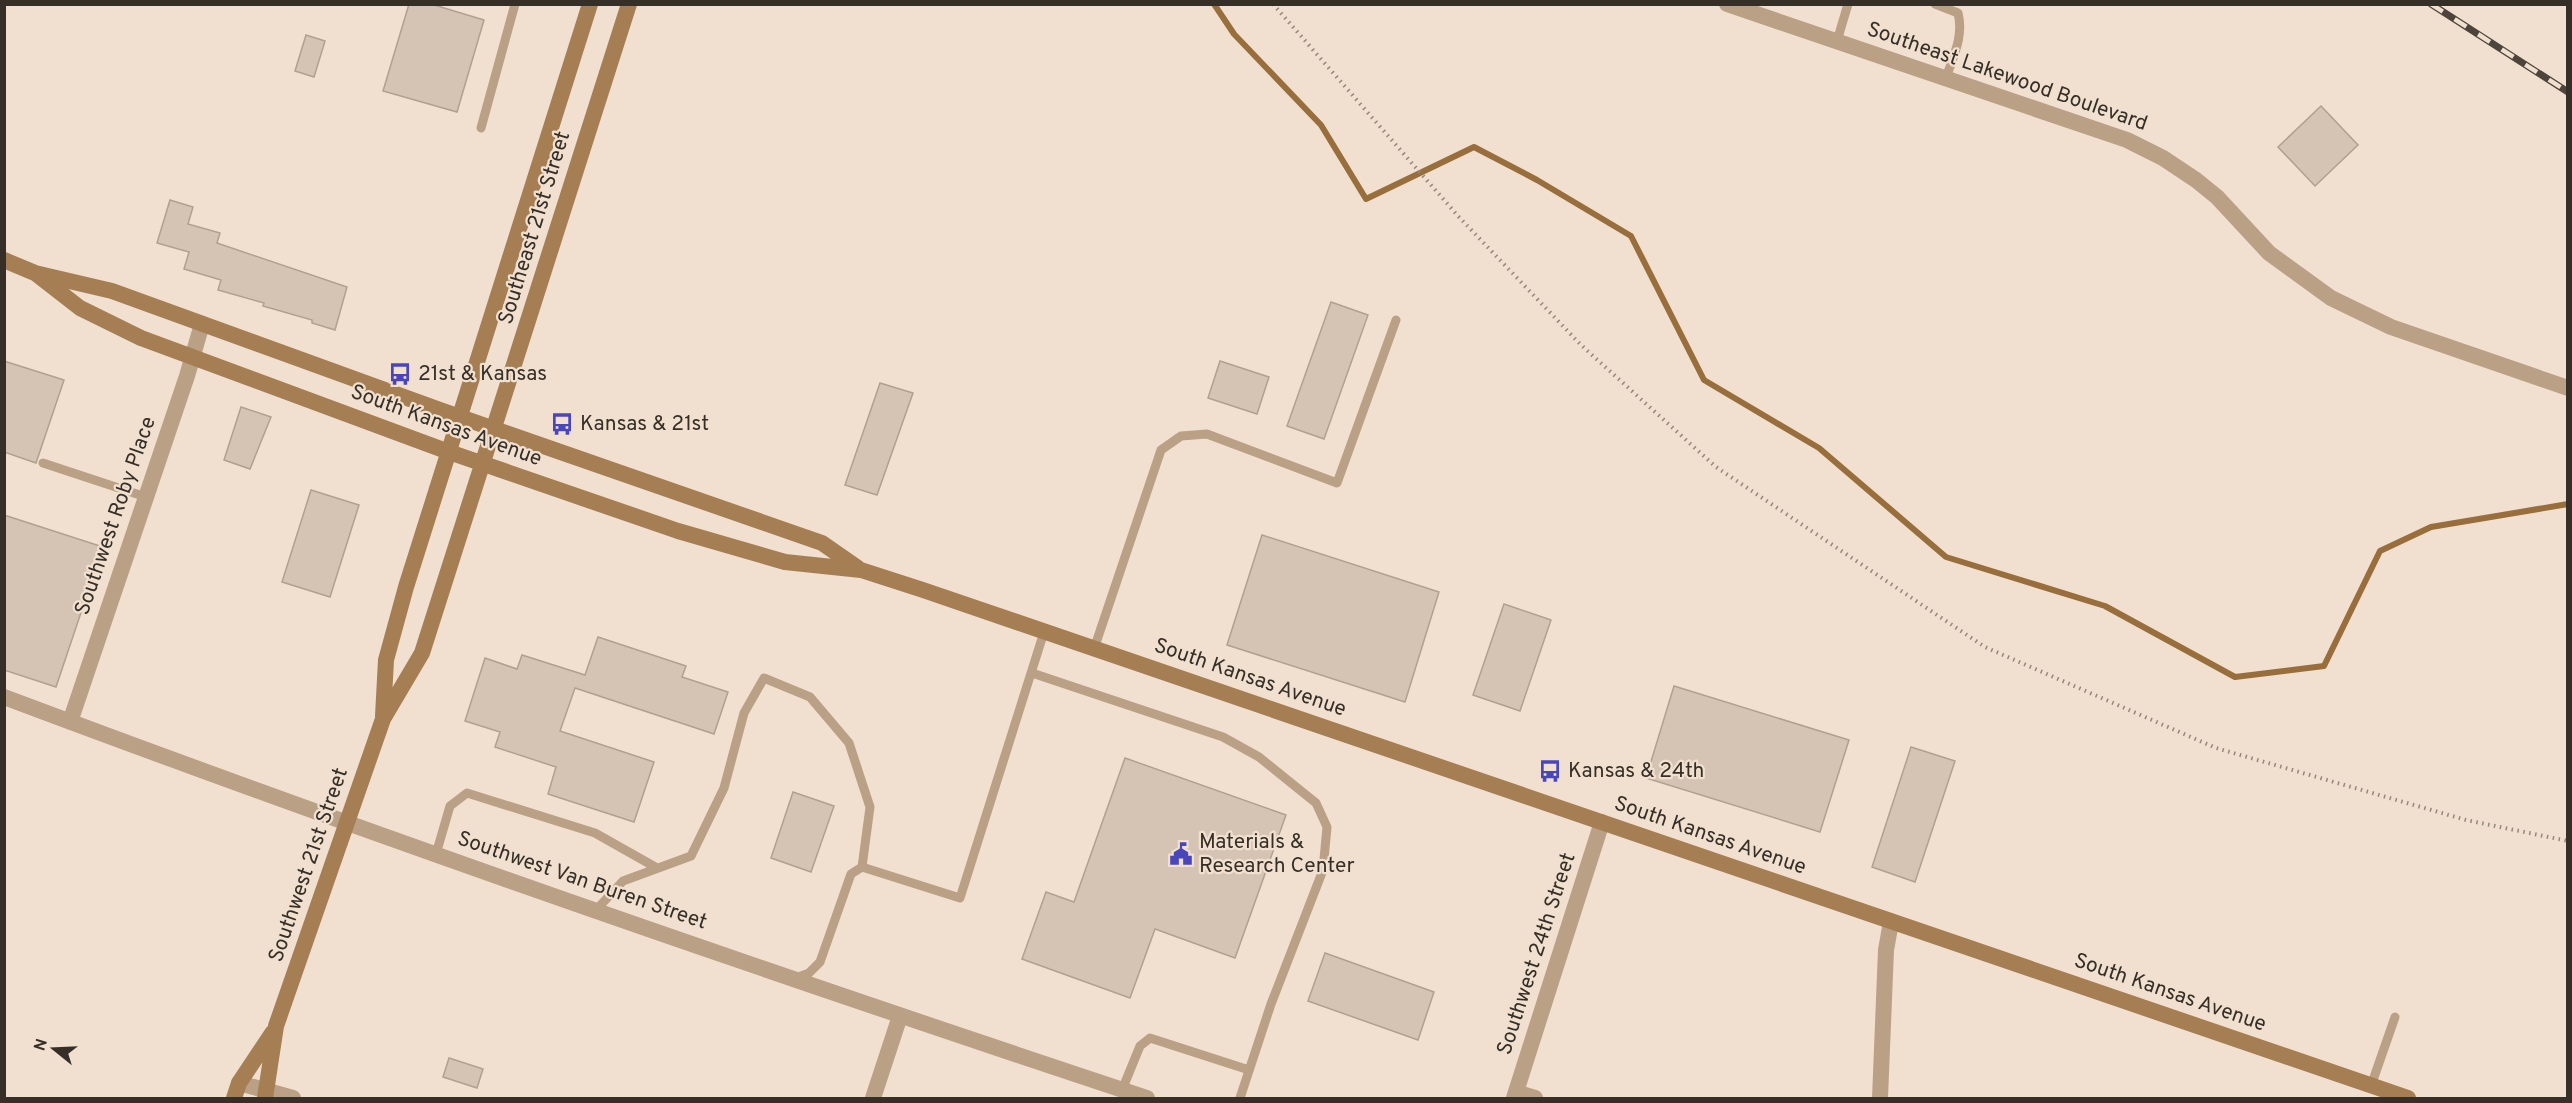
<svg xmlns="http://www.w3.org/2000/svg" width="2572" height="1103" font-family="Overpass,sans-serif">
<rect width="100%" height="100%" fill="#f1e0cf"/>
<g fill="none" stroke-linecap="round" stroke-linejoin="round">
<path stroke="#986e3c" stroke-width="6" d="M1214 4 1234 34 1321 125 1366 199 1474 147 1537 180 1631 236 1704 380 1819 448 1946 557 2105 606 2235 677 2324 666 2380 551 2431 527 2568 504"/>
</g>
<path fill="#d5c4b3" stroke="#b0a08f" stroke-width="1.5" d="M409 4H431L484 20 457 112 383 91Z
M306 35 325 41 314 77 295 71Z
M2321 106 2358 145 2315 186 2278 147Z
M170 200 193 207 188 224 220 233 217 243 347 287 335 330 312 323V320L263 306 264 303 218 290 221 280 184 269 189 252 157 243Z
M1331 302 1368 315 1324 439 1287 426Z
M4 361 64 380 36 463 4 452Z
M1220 361 1269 377 1257 414 1208 398Z
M880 383 913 393 877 495 845 485Z
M241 407 271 417 250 469 224 460Z
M311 490 359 505 330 597 282 582Z
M4 515 103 547 56 687 4 670Z
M1262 535 1439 592 1405 702 1227 645Z
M1504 604 1551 620 1520 711 1473 695Z
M598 637 686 666 682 677 728 692 714 734 575 688 560 731 654 762 634 822 548 794 556 767 495 747 500 732 465 721 485 658 517 669 522 655 585 675Z
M1674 686 1849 740 1820 832 1646 778Z
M1911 747 1955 761 1915 882 1872 867Z
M1125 758 1286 815 1235 958 1155 929 1130 998 1022 959 1046 892 1074 902Z
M793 792 834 806 811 872 771 858Z
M1325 953 1434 992 1418 1040 1308 1001Z
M449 1058 483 1069 477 1088 443 1077Z"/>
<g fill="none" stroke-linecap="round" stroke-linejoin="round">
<path stroke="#93887c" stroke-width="4" stroke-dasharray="1.5 4.5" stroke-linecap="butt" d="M1273 4 1458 216 1581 345 1716 467 1985 647 2216 748 2466 820 2568 841"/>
<path stroke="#baa084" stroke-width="9" d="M1935 4 1958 13C1964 36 1953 57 1946 78
M1837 41 1848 4
M481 128 515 4
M43 463 146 497
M1094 649 1161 450 1181 436 1207 434 1337 483 1396 320
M1032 673 1223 737 1259 757 1316 803 1327 827 1323 870 1271 1004 1240 1098
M436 854 450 806 467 793 595 833 657 868
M596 910 623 881 691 856 724 788 744 713 764 678 810 697 849 743 870 807 862 867
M796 978 809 973 820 962 851 874 862 867 960 898 1044 632
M2371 1086 2395 1017
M1122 1090 1140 1046 1150 1038 1249 1070"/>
<path stroke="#baa084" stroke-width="16" d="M1727 4 2127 140 2163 158 2196 180 2217 197 2269 253 2331 298 2391 327 2568 388
M4 697C382 839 764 971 1147 1098
M70 722 187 376 202 324
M239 1083 293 1098
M1516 1092 1535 1098
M873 1098 900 1016
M1514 1098 1602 822
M1880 1098 1886 950 1891 922"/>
<path stroke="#a57e54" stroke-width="16" d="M4 260 35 273 112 291 440 410 822 543 858 568
M35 273 80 308 141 338 449 452 678 531 785 562 861 570 923 590 2408 1098
M383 716 386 660 406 587 590 4
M234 1098 239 1083 273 1032
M265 1098 276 1026 383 719 422 653 629 4"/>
<g stroke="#4d453d" stroke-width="7">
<path id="rail" d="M2431 4 2568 92"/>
</g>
<use href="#rail" stroke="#f1e0cf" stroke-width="4.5" stroke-dasharray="14" stroke-linecap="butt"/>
</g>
<defs>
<g id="bus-bare" transform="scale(1.8)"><path d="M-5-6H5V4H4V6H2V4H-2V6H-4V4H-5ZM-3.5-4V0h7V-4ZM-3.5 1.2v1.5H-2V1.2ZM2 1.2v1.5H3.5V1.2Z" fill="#4946bc" stroke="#f1e0cf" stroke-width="2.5" paint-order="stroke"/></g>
<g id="civic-bare" transform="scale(1.8)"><path d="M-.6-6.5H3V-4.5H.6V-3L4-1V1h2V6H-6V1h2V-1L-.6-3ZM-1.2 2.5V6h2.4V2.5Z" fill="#4946bc" stroke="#f1e0cf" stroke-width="2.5" paint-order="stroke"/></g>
</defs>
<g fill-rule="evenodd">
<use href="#bus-bare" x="400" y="374"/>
<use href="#bus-bare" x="562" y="424"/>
<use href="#bus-bare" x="1550" y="771"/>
<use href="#civic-bare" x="1181" y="854"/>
</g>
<g text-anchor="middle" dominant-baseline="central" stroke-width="4.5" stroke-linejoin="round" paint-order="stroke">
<g font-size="21" fill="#352f28" stroke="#f1e0cf">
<text transform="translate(2007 77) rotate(19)">Southeast Lakewood Boulevard</text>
<text transform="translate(535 228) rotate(-73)">Southeast 21st Street</text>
<text transform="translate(446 426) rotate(20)">South Kansas Avenue</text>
<text transform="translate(116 516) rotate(-71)">Southwest Roby Place</text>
<text transform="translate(1250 678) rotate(19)">South Kansas Avenue</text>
<text transform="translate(1710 836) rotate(19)">South Kansas Avenue</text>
<text transform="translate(309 865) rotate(-71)">Southwest 21st Street</text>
<text transform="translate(582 881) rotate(19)">Southwest Van Buren Street</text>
<text transform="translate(1537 954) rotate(-72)">Southwest 24th Street</text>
<text transform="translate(2170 993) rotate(19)">South Kansas Avenue</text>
</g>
<g font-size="21" fill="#352f28" stroke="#f1e0cf" text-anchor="start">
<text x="418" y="374">21st &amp; Kansas</text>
<text x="580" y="424">Kansas &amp; 21st</text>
<text x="1568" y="771">Kansas &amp; 24th</text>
<text x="1199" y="842">Materials &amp;<tspan x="1199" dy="24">Research Center</tspan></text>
</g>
</g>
<rect width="2572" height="1103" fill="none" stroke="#352f28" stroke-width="12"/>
<g transform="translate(54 1049) rotate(288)" stroke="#f1e0cf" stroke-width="4.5" paint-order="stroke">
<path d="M0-4.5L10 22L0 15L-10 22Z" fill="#352f28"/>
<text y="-9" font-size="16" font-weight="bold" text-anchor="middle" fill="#352f28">N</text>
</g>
</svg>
